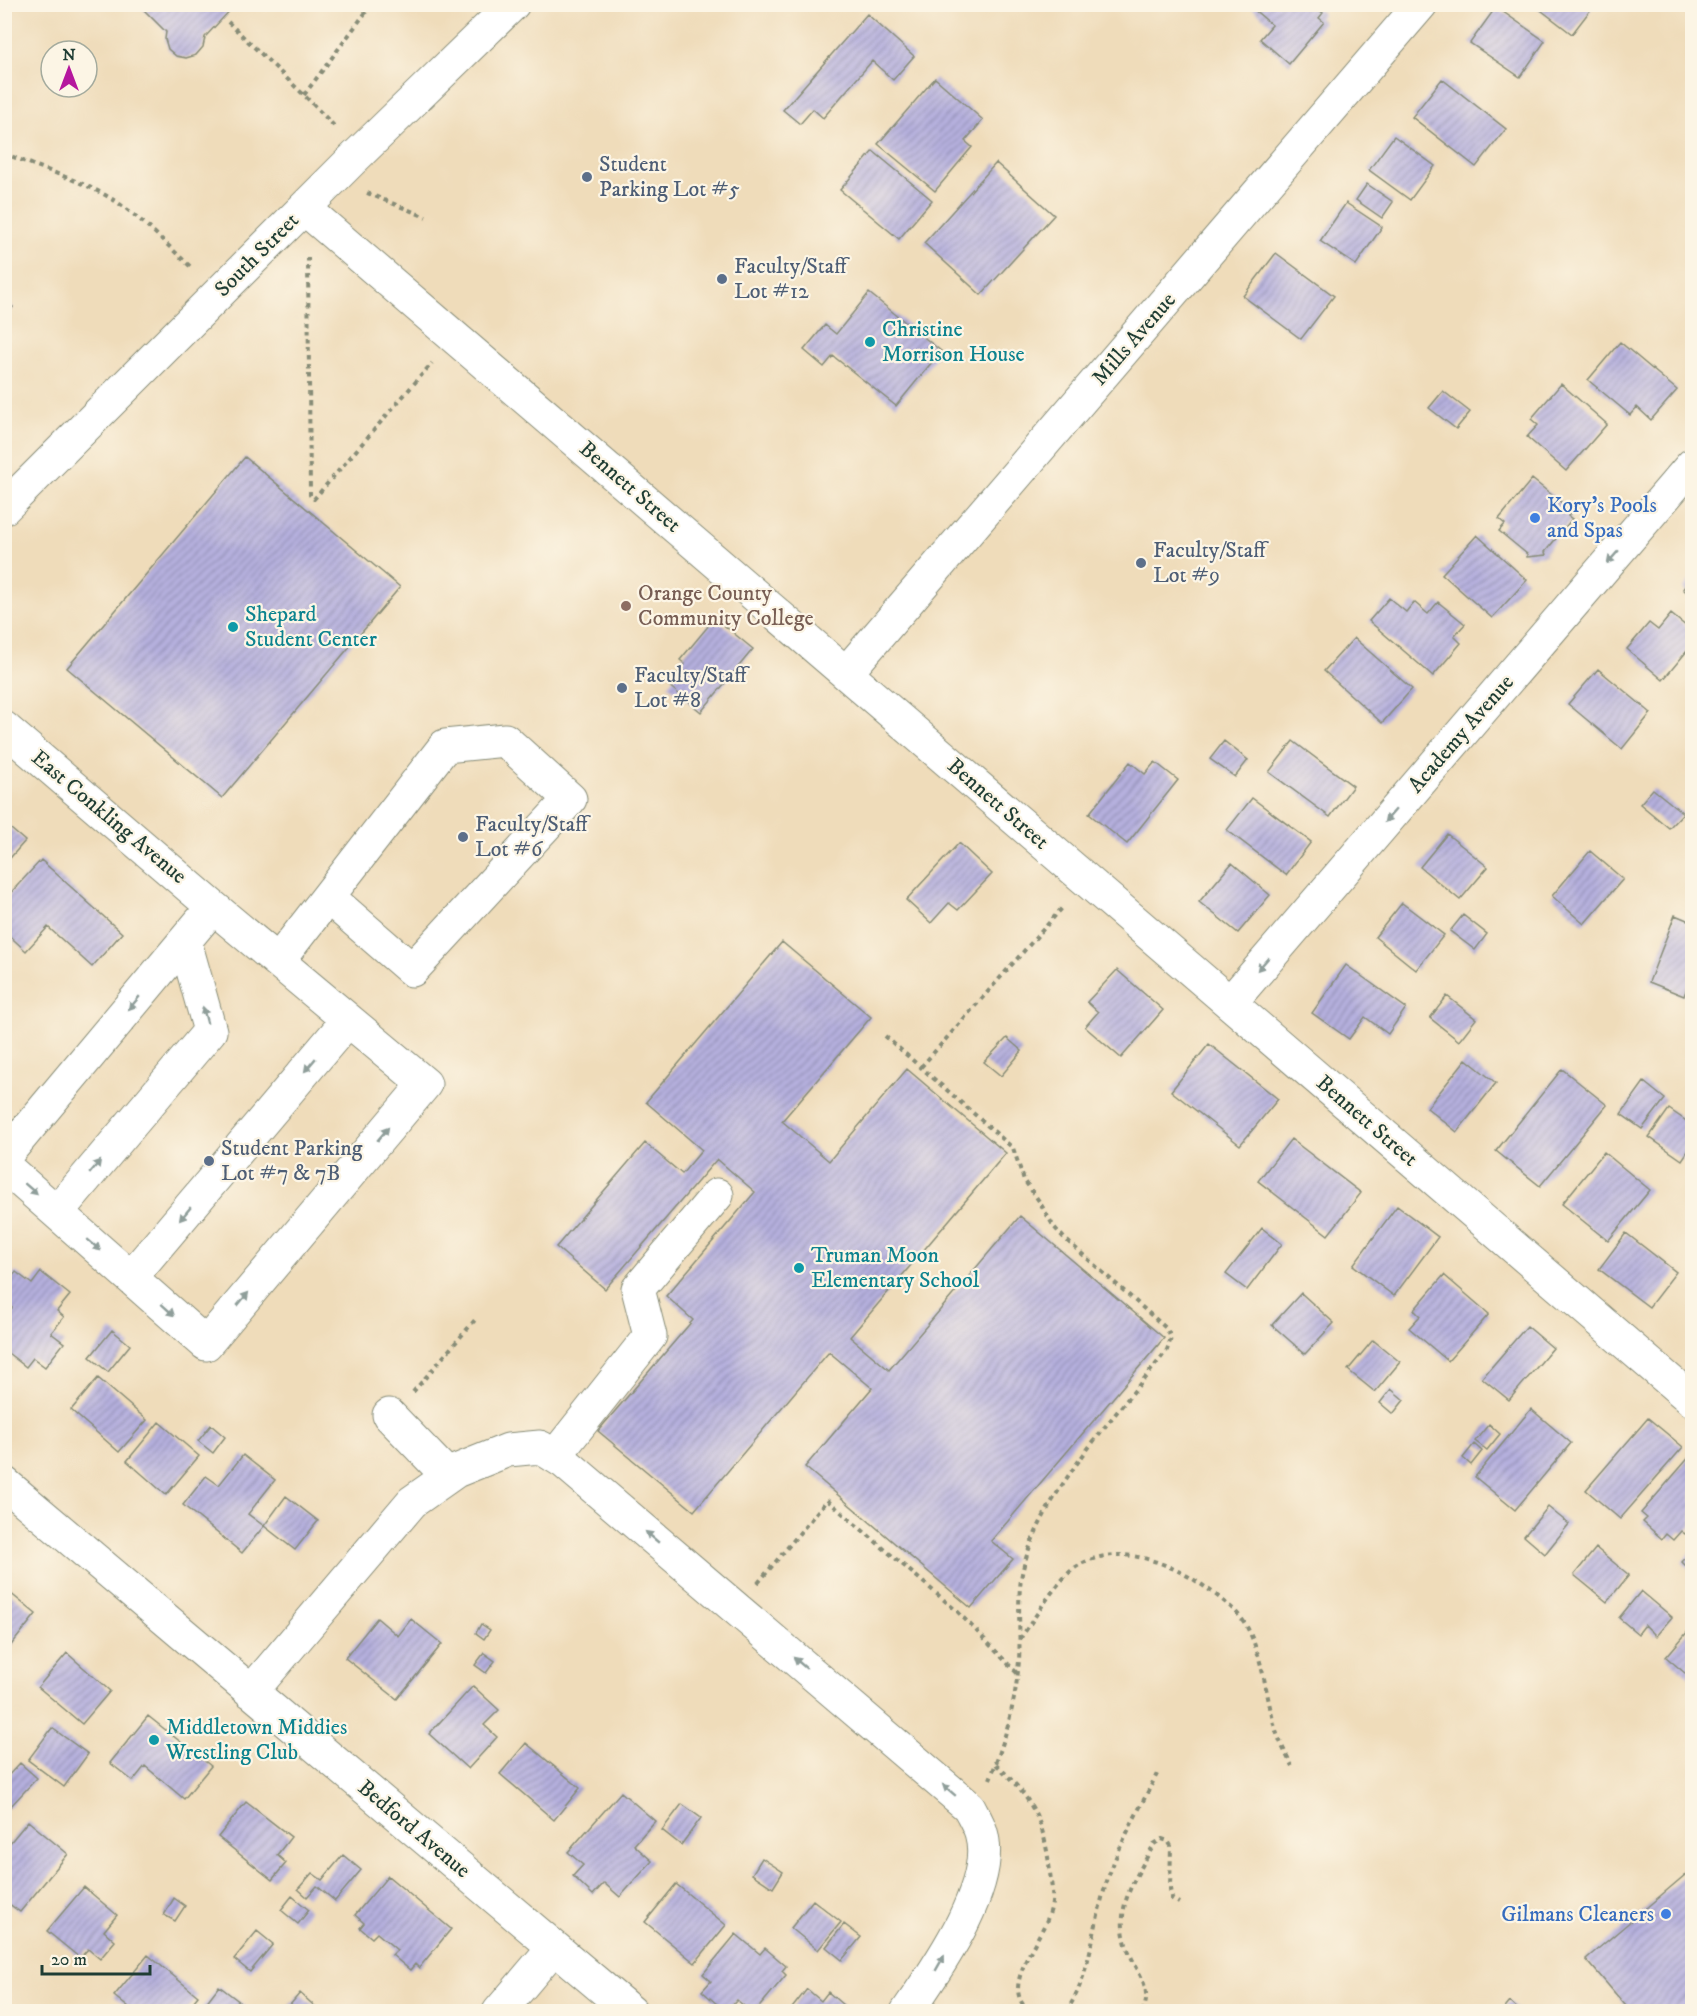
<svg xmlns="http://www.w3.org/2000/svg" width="1697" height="2016" font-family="'IM FELL DW Pica',serif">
<defs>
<pattern id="building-hatch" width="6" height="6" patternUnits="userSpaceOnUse" patternTransform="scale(1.5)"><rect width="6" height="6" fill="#b6b0de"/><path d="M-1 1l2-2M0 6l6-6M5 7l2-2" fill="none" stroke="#9390b5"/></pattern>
</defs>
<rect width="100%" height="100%" fill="#fcf5e5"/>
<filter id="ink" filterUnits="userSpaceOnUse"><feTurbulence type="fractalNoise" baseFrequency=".0167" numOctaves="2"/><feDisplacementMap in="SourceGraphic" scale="12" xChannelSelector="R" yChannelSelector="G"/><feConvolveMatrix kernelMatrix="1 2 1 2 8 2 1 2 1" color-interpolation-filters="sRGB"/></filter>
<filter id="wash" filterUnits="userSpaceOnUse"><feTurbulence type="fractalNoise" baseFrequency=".008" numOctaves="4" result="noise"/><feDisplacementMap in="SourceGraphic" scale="24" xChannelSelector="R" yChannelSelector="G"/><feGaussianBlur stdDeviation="1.35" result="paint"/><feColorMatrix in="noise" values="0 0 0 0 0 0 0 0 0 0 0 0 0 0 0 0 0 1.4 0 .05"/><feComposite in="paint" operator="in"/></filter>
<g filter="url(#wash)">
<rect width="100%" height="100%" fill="#efdcba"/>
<g id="blocks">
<path fill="url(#building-hatch)" d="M138 4H236L205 37 203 47 196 55 186 58 176 56 168 49 165 39 166 32Z
M1253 4H1315L1314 6 1323 13 1319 18 1324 22 1289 64 1260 39 1272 25 1251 7Z
M1533 4H1595L1572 34Z
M1496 7 1545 41 1520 77 1470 43Z
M867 14 914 56 893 80 872 61 823 118 813 109 800 124 783 110Z
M935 78 983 120 965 141 972 147 935 191 878 144Z
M1442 79 1506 129 1476 167 1412 117Z
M1394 136 1435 166 1410 200 1369 170Z
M873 151 932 200 899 239 840 190Z
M996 163 1054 215 981 295 924 243Z
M1367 184 1393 202 1382 218 1356 200Z
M1346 203 1382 227 1356 265 1320 241Z
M1276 253 1334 296 1301 339 1243 296Z
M869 293 941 351 896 406 833 356 824 367 804 350 825 325 836 334Z
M4 300 13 307 4 317Z
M1620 342 1677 390 1651 420 1637 407 1630 415 1588 380Z
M1561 384 1607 424 1566 471 1527 437 1538 425 1531 419Z
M1443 391 1470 412 1456 429 1429 408Z
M245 457 400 587 222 798 67 668Z
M1532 479 1572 511 1568 516 1572 519 1545 552 1546 555 1527 557V554L1499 531 1505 524 1499 519Z
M1477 535 1527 580 1492 618 1442 574Z
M1692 577V597L1683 589Z
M1389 598 1406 612 1414 602 1428 614 1438 602 1465 624 1454 636 1461 643 1433 676 1369 621Z
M1671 614 1692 631V645L1663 680 1627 649 1649 623 1658 630Z
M715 618 753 649 701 712 668 685 685 664 680 660Z
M1354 638 1412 689 1382 723 1324 671Z
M1598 669 1651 713 1622 749 1568 704Z
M1224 741 1248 760 1235 777 1210 759Z
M1293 741 1353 786 1330 817 1269 772Z
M1130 762 1145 774 1155 762 1178 780 1127 844 1089 814Z
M1653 789 1683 813 1669 828 1640 804Z
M1252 798 1311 842 1286 875 1227 830Z
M4 823 25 841 4 865Z
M1447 834 1488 867 1460 900 1420 867Z
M959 843 992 874 958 910 949 903 931 923 906 900Z
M1590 851 1623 879 1584 924 1552 896Z
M41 860 122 933 92 967 48 927 26 951 4 931V900Z
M1232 863 1270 895 1238 933 1199 902Z
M1402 903 1444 935 1416 970 1375 937Z
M1463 915 1487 934 1475 950 1450 931Z
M1675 915 1692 922V974L1684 996 1649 982Z
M782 942 871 1017 782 1121 829 1161 907 1069 1006 1153 850 1337 889 1370 1020 1216 1164 1338 991 1541 1013 1559 971 1608 805 1467 872 1388 829 1352 694 1511 598 1431 693 1320 666 1296 755 1192 717 1159 605 1289 556 1247 645 1143 682 1174 702 1150 646 1102Z
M1346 965 1406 1008 1388 1034 1365 1017 1349 1039 1312 1013Z
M1117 970 1163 1010 1121 1058 1085 1027 1098 1012 1087 1002Z
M1447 996 1476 1019 1459 1041 1430 1018Z
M1007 1038 1022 1051 1001 1076 984 1062Z
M1209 1044 1278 1099 1240 1145 1171 1091Z
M1466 1059 1496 1083 1457 1132 1427 1108Z
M1562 1069 1607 1105 1540 1186 1496 1151Z
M1644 1082 1665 1099 1642 1129 1621 1114Z
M1669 1109 1692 1125V1145L1682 1160 1649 1137Z
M1291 1139 1361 1193 1328 1235 1258 1181Z
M1604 1152 1650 1190 1608 1241 1562 1204Z
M1397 1206 1438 1237 1394 1296 1353 1265Z
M1262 1228 1282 1244 1247 1290 1226 1274Z
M1626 1233 1676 1272 1649 1307 1599 1269Z
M16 1272 32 1284 41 1272 70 1295 57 1311 64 1317 51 1333 64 1343 45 1367 33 1358 26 1367 4 1350V1318L12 1308 4 1302V1287Z
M1444 1275 1489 1314 1448 1361 1409 1328 1420 1316 1414 1310Z
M1301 1293 1334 1323 1305 1354 1272 1325Z
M1527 1326 1553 1348 1509 1400 1482 1378Z
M112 1330 130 1345 108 1372 90 1357Z
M1373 1340 1400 1362 1375 1392 1348 1370Z
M98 1378 147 1420 119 1452 71 1410Z
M1391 1389 1404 1400 1393 1414 1380 1403Z
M1531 1409 1571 1443 1515 1510 1475 1477Z
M1648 1418 1683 1447 1620 1519 1586 1490Z
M159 1422 199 1456 166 1495 127 1461Z
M1489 1424 1500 1434 1487 1450 1475 1441Z
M211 1425 225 1437 213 1453 198 1441Z
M1474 1444 1482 1451 1471 1465 1463 1458Z
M1692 1454V1526L1685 1534 1681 1531 1673 1540 1666 1534 1662 1539 1643 1522 1647 1518 1641 1513Z
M243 1455 275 1480 248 1514 264 1526 286 1496 318 1521 295 1550 264 1526 242 1553 183 1505 206 1476 219 1485Z
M1548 1507 1569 1524 1545 1554 1524 1536Z
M1596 1548 1629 1575 1607 1602 1574 1575Z
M1692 1551V1572L1682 1562Z
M4 1588 36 1614 8 1649 4 1646Z
M1641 1591 1672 1617 1656 1636 1645 1625 1638 1634 1619 1618Z
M377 1618 398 1636 411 1619 442 1644 397 1699 345 1658Z
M481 1624 490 1630 484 1639 476 1633Z
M1689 1630 1692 1633V1679L1666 1657Z
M67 1653 110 1691 82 1724 38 1687Z
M484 1653 495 1661 486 1673 475 1665Z
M473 1686 499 1710 484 1725 497 1737 468 1769 429 1734Z
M148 1716 211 1766 184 1799 145 1766 133 1781 110 1763Z
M52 1728 88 1754 64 1787 28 1760Z
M526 1743 580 1788 554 1820 500 1774Z
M20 1763 37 1778 9 1808 4 1804V1780Z
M621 1792 655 1821 634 1845 652 1861 620 1897 604 1883 593 1895 573 1876 583 1865 568 1852Z
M246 1802 291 1837 277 1855 286 1863 272 1880 218 1837Z
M682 1804 701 1818 681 1845 662 1830Z
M28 1821 68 1854 20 1912 4 1900V1850Z
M343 1855 361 1870 335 1901 317 1886 307 1897 298 1889 312 1873 322 1880Z
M762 1858 783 1872 773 1888 752 1874Z
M1692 1869V2012H1631L1586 1959Z
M388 1876 451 1929 419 1968 415 1964 410 1970 392 1955 397 1950 377 1933 372 1938 360 1928 364 1923 355 1915Z
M676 1884 726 1925 695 1963 645 1922Z
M84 1887 117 1915 104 1931 115 1941 100 1959 88 1949 80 1958 47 1931Z
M292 1896 309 1910 298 1924 281 1910Z
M174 1898 185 1906 175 1921 164 1915Z
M813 1900 841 1922 818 1950 791 1928Z
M844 1924 861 1937 842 1960 826 1947Z
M257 1931 273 1944 250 1972 234 1959Z
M736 1934 760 1954 765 1948 786 1966 782 1971 786 1975 755 2012H751L737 2000 726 2012 702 1991 711 1981 703 1974Z
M148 1955 198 1996 185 2012H134L114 1996Z
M219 1986 249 2009 247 2012H199Z
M807 1989 821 2001 828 1992 851 2012H789Z
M300 1993 321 2012H284Z
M1510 2002 1521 2012H1502Z"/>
</g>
</g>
<g filter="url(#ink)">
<use href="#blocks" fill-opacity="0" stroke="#878c77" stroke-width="1.5"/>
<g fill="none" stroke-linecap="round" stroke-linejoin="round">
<g stroke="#878c77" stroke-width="35">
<path id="minor" d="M304 208 1692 1400
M4 508 349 163 513 4
M846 673 1421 4
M4 728 213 907
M278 961 445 746 505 740 570 799 412 970 328 897
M1230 1003 1692 465
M4 1157 213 907 425 1084 206 1344 4 1166
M57 1212 210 1031 185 942
M131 1277 348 1020
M389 1415 448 1476
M555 1456 650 1336 638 1289 717 1195
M4 1483 631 2012
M251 1692 412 1502 456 1471 508 1450 540 1447 564 1462 969 1807C973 1815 978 1823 981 1832 997 1885 936 1970 907 2012
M499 2012 554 1947"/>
</g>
<path stroke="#878c77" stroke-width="4" stroke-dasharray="4.5 4.5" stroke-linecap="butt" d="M228 22 304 95 336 128
M304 95 372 4
M4 153C40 169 79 179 112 199 142 218 167 245 193 269
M367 193 426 217
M308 257 310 495 314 499 432 363
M885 1036 1013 1148 1024 1180 1039 1201 1054 1227 1064 1238 1167 1329 1171 1338 1167 1350C1118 1414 1042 1491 1023 1569 1016 1598 1021 1630 1019 1660 1016 1701 1005 1741 990 1779
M921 1067 1063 907
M413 1392 475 1320
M758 1583 827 1500 958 1612 1017 1673
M1020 1639C1034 1619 1057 1580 1076 1567 1119 1539 1176 1565 1212 1592 1225 1602 1239 1612 1247 1627 1263 1658 1266 1695 1275 1728 1279 1741 1286 1754 1292 1766
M996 1764C1033 1800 1044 1820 1050 1872 1051 1883 1054 1897 1051 1908 1045 1937 995 1988 1031 2012
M1066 2012C1091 1975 1093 1925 1106 1884 1118 1846 1139 1810 1157 1774
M1142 2012C1154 1991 1137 1971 1129 1952 1124 1941 1122 1928 1123 1916 1125 1890 1143 1866 1154 1844L1162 1839 1168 1841 1171 1846 1170 1889 1172 1899 1179 1903"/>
<use href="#minor" stroke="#fff" stroke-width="33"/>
</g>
<defs><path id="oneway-solid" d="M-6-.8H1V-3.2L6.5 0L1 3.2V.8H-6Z" transform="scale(1.5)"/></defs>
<g fill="#8f9e9a">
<use href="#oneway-solid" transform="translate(1613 557) rotate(131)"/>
<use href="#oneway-solid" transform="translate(1390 816) rotate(131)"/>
<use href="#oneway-solid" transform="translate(1263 964) rotate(131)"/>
<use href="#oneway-solid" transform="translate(134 1003) rotate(130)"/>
<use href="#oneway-solid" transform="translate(205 1015) rotate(-105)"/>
<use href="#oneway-solid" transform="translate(310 1065) rotate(130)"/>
<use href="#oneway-solid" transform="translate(383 1134) rotate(-50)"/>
<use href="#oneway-solid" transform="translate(95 1167) rotate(-50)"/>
<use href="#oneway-solid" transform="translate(31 1189) rotate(41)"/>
<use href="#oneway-solid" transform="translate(185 1214) rotate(130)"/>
<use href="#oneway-solid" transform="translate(94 1245) rotate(41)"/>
<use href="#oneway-solid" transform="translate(243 1299) rotate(-50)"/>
<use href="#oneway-solid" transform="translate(168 1310) rotate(42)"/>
<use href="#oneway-solid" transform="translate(652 1537) rotate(-140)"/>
<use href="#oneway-solid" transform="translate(800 1663) rotate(-139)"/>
<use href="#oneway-solid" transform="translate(949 1790) rotate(-139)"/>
<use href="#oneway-solid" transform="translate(940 1963) rotate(-60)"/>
</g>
</g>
<g fill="#5c6f8a" stroke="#fcf5e5" stroke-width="2">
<circle cx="587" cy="177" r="6"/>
<circle cx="722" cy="279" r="6"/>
<circle cx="1141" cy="563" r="6"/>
<circle cx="622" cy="688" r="6"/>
<circle cx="463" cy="837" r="6"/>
<circle cx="209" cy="1161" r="6"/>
</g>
<g fill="#0f9aa8" stroke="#fcf5e5" stroke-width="2">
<circle cx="870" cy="342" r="6"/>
<circle cx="233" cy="627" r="6"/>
<circle cx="799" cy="1268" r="6"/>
<circle cx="154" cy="1740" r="6"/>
</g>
<g fill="#3f7fe0" stroke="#fcf5e5" stroke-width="2">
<circle cx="1535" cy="518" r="6"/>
<circle cx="1666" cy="1914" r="6"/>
</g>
<circle fill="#8d6e63" stroke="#fcf5e5" stroke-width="2" cx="626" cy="606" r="6"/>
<g text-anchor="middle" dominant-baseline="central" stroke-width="4.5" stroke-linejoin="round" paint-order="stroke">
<g font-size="22" fill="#4e5e75" stroke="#fcf5e5" text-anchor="start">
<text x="599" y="164">Student<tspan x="599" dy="25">Parking Lot #5</tspan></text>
<text x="734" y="266">Faculty/Staff<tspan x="734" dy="25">Lot #12</tspan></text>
<text x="1153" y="550">Faculty/Staff<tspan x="1153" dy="25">Lot #9</tspan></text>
<text x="634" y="675">Faculty/Staff<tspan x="634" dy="25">Lot #8</tspan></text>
<text x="475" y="824">Faculty/Staff<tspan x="475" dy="25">Lot #6</tspan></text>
<text x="221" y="1148">Student Parking<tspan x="221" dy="25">Lot #7 &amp; 7B</tspan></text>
</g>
<g font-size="22" fill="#1f3d34" stroke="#fcf5e5">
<text transform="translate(257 255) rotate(-45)">South Street</text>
<text transform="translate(1134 339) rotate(-49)">Mills Avenue</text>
<text transform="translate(630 487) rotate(41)">Bennett Street</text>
<text transform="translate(1461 734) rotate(-49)">Academy Avenue</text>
<text transform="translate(998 804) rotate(41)">Bennett Street</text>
<text transform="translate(109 817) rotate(40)">East Conkling Avenue</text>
<text transform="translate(1367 1121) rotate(41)">Bennett Street</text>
<text transform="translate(414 1829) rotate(40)">Bedford Avenue</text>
</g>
<g font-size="22" fill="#0d838f" stroke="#fcf5e5" text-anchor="start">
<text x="882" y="329">Christine<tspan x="882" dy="25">Morrison House</tspan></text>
<text x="245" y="614">Shepard<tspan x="245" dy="25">Student Center</tspan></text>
<text x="811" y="1255">Truman Moon<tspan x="811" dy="25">Elementary School</tspan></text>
<text x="166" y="1727">Middletown Middies<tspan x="166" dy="25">Wrestling Club</tspan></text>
</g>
<g font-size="22" fill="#366cbe" stroke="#fcf5e5" text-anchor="start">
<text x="1547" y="505">Kory's Pools<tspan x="1547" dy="25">and Spas</tspan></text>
<text x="1654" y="1914" text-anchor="end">Gilmans Cleaners</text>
</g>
<g font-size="22" fill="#785e54" stroke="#fcf5e5" text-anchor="start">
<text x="638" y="593">Orange County<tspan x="638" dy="25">Community College</tspan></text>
</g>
</g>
<rect width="1697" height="2016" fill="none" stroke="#fcf5e5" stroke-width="24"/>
<g transform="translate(69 69)"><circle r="28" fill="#fcf5e5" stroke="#a4ab9e" stroke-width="1.5"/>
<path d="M0-4.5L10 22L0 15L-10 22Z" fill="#b5179e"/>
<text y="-9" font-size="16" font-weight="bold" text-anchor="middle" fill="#1f3d34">N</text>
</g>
<path d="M42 1965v9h108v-9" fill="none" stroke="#1f3d34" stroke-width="3"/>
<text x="51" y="1965" font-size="18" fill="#1f3d34" stroke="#fcf5e5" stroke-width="4.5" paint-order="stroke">20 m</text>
</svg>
